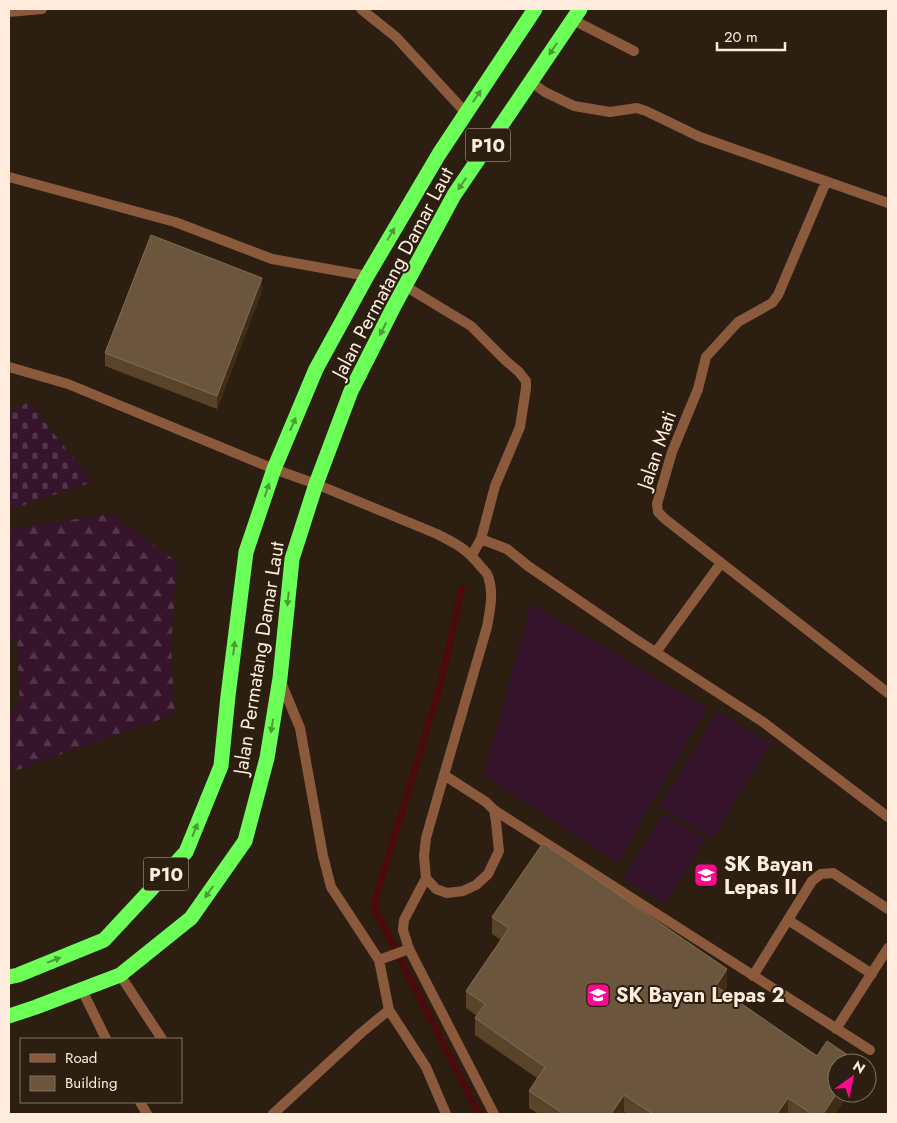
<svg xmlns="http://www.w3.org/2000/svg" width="897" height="1123" font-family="Jost,sans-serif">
<defs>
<pattern id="forest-firs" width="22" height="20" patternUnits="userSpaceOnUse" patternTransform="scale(1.25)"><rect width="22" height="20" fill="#36142b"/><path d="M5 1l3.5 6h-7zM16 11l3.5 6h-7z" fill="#543649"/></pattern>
<pattern id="cemetery-stones" width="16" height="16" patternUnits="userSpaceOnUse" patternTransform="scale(1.25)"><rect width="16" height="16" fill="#36142b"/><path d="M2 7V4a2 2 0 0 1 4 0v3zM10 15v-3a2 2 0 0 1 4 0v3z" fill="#543649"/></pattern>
</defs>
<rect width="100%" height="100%" fill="#2c1f11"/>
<path fill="#36142b" d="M531 603 707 708 617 863 484 775Z
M718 711 771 744 712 838 659 806Z
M663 814 705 839 665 904 624 879Z"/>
<path fill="url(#forest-firs)" d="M112 514 177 562 171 649 175 714 14 771 9 767V714L20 705 17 642 9 638V529Z"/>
<path fill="url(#cemetery-stones)" d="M29 402 92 482 9 510V412Z"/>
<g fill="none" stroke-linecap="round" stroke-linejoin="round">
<path stroke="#4b0a0b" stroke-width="7" d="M462 589 439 690 376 897 375 910 479 1114"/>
<path stroke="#8b5a3c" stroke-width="10" d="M573 20 634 51
M656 652 721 563
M494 810 870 1050
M788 920 872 974
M409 949 494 1114
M120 975 162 1039
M753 976 812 881 821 874 833 873 888 909
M836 1029 888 948"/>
<path stroke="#8b5a3c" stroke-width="10" d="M361 9 396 37 466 113
M9 12 42 9
M531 82 545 92 574 106 610 112 637 108 646 111 700 137 888 203
M9 177 175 222 272 259 367 276
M826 182 778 295 772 303 738 322 706 357 698 389 672 452 657 504 658 512 665 519 888 693
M405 286 471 326 505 360 519 372 526 381V388L520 427 495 486 481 539 472 555
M9 367 68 384 274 469 316 484 437 534C457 544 468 550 481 567 484 570 487 573 488 576 494 593 490 610 487 627L444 775 426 838 424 856 426 878 436 889 447 893 463 891 476 885 488 874 499 851 496 822 494 810 486 802 444 775
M481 539 507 549 528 566 632 637 763 722 888 817
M280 680 300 728 323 856 331 887 379 960 389 1010 426 1067 446 1114
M379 960 409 949 403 930 404 920 426 878
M82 990 106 1039
M140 1102 147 1114
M273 1114 361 1033 389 1010"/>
<path stroke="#6cff57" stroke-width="15" d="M9 977 18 975 104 940 186 852 221 766 228 696 246 552 274 469 316 369 367 276 439 154 535 9
M9 1016 36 1007 120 975 191 918 245 841 267 758 280 678 292 559 316 484 351 391 393 308 454 195 580 9"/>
</g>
<path fill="#59442a" d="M262 291 217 409 105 366V353Z
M492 917 727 986 724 992 817 1056 858 1063 849 1093 835 1114H628L624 1112 623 1114H539L529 1108V1091L537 1078 475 1035V1018L477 1016 466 1008V991L501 940 492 934Z"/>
<path fill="#402d18" d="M262 278V291L217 409V396Z
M727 969V986L716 1003V986Z
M837 1093H849L835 1114H823Z
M624 1095V1112L623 1114H611Z
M788 1098V1114H777Z"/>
<path fill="#6b563d" stroke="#826d56" d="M151 235 262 278 217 396 105 353Z
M543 843 727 969 716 986 817 1056 827 1041 858 1062V1063H837V1093L823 1114H812L788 1098 777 1114H653L624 1095 611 1114H564L529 1091 545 1067 475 1018 485 1004 466 991 509 928 492 917Z"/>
<defs><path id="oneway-solid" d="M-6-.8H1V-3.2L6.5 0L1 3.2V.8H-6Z" transform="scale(1.25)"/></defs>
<g fill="#4f9a38">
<use href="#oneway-solid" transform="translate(553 49) rotate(124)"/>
<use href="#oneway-solid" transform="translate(477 96) rotate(-56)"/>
<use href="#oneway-solid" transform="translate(462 184) rotate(124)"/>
<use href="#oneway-solid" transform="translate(391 234) rotate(-59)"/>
<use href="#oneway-solid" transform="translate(383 329) rotate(117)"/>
<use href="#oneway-solid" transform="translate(293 424) rotate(-67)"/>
<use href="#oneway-solid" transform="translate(267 490) rotate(-72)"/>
<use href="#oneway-solid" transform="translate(288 599) rotate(96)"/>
<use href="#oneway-solid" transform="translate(234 648) rotate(-83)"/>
<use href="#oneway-solid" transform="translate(272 726) rotate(99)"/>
<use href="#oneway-solid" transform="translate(195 830) rotate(-68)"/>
<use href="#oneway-solid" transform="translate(209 892) rotate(125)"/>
<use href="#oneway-solid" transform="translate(54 960) rotate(-22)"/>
</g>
<defs>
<g id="school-square" transform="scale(1.25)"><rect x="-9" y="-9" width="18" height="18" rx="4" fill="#ff0890" stroke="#2c1f11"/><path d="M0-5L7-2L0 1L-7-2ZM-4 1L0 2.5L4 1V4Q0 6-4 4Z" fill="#fff"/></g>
</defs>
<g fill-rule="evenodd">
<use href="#school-square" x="706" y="875"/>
<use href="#school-square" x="598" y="995"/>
</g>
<g text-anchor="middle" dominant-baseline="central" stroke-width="4" stroke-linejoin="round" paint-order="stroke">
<g fill="#2c1f11" stroke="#c0ae9f" stroke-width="1">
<rect x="465.5" y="128.5" width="45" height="33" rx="4"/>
<rect x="143.5" y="857.5" width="45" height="33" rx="4"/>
</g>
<g font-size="19" font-weight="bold" fill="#ffecdc">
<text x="488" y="145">P10</text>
<text x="166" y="874">P10</text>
</g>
<g font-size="20" fill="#ffecdc" stroke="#2c1f11">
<text transform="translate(393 273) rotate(-62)">Jalan Permatang Damar Laut</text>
<text transform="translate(657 450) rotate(-71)">Jalan Mati</text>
<text transform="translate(259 658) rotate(-81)">Jalan Permatang Damar Laut</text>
</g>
<g font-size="20" font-weight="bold" fill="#ffecdc" stroke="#2c1f11" text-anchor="start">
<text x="724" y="864">SK Bayan<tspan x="724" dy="23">Lepas II</tspan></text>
<text x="616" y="995">SK Bayan Lepas 2</text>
</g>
</g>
<rect width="897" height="1123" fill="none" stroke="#ffecdc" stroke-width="20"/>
<rect x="20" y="1038" width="162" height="65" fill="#2c1f11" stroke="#807162"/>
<rect x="30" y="1054" width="25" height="8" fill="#8b5a3c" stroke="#807162"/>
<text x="65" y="1063" font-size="15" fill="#ffecdc">Road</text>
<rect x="30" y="1076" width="25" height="15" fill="#6b563d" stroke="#807162"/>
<text x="65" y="1088" font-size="15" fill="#ffecdc">Building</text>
<g transform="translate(852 1078) rotate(33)"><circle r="24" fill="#2c1f11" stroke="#807162"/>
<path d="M0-4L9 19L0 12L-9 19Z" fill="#ff0890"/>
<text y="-8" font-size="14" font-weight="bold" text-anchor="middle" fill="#ffecdc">N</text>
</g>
<path d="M717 42v8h68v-8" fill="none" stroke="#ffecdc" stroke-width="2.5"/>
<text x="724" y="42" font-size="15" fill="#ffecdc" stroke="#2c1f11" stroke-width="4" paint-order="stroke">20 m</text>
</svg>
